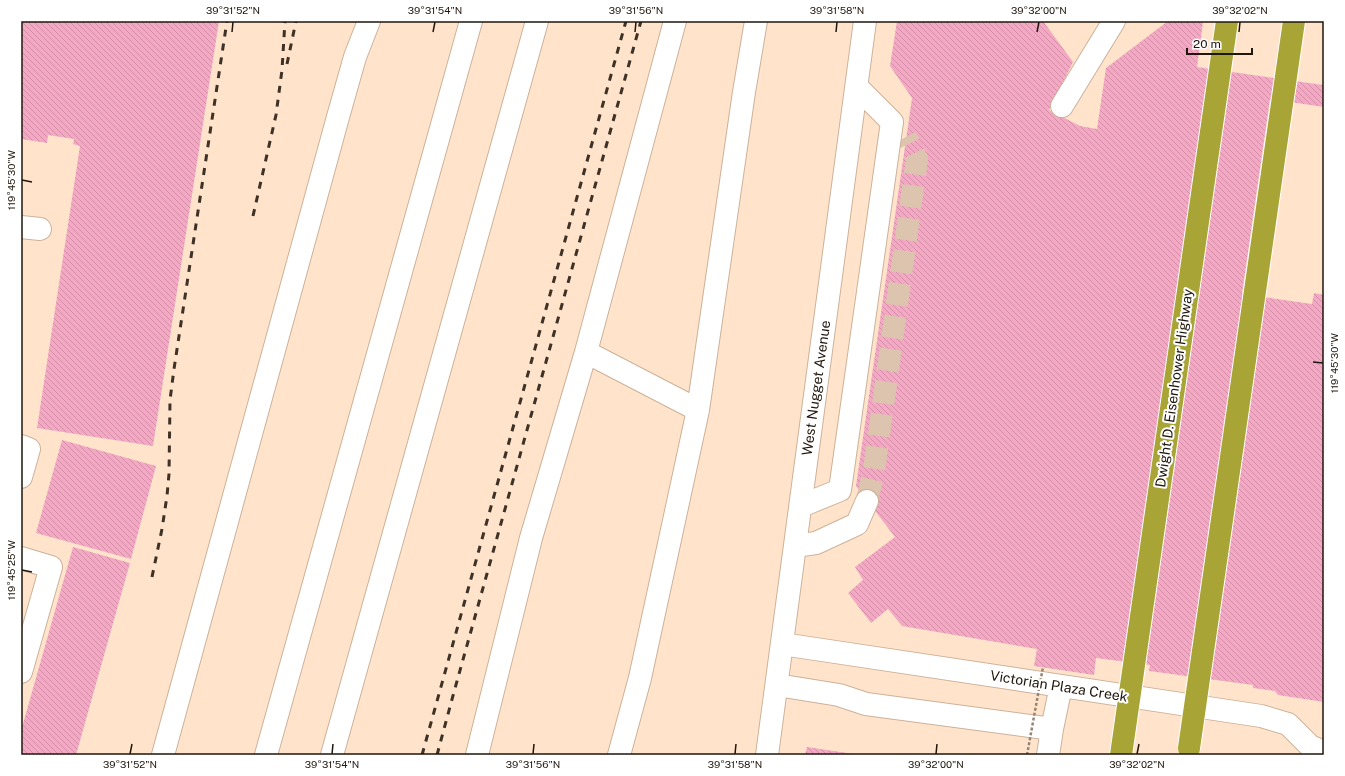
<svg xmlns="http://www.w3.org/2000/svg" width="1345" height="776" font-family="'Public Sans',sans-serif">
<defs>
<pattern id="building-back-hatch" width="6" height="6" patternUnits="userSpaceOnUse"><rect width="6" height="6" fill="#f4a8c4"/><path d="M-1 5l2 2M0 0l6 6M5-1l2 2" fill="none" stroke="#d190a7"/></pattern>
</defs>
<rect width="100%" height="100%" fill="#ffe3ca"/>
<path fill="url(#building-back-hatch)" d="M21 21H219L153 446 37 428 80 146 73 144 74 139 48 135 47 143 21 139Z
M897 21H1043L1073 62 1049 110 1080 126 1097 129 1106 68 1168 21H1193L1203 22 1197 67 1323 85 1324 81V107L1270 99 1242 294 1312 304 1314 293 1324 295V702L1278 695 1275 691 1253 688V685L1149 671 1150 665 1096 658 1094 675 1034 666 1037 649 902 626 888 609 871 623 848 593 863 580 855 567 895 537 856 486 912 98 890 66Z
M62 440 156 466 131 559 36 533Z
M73 547 130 563 76 755H21V731Z
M807 747 854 754V755H805Z"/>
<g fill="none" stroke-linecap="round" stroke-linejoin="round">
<path stroke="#ddc4ae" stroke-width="22" stroke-dasharray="22 11" stroke-linecap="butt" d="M867 501 874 470 917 159 906 137"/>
<g stroke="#ccb29a" stroke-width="24">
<path id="minor" d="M1062 106 1114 21
M21 227 40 229
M586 352 698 410
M21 446 29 449 21 477
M801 506 840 490 892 122 857 87
M795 546 816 543 857 524 867 501
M21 558 51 567 21 672
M782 644 1261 716 1288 724 1310 746 1324 752
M777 685 839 695 866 704 1052 729 1061 686
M163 755 338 117 355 57 369 21
M266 755 471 21
M332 755 537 21
M477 755 531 538 586 352 675 21
M619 755 640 678 698 410 744 92 756 21
M767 755 865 21
M1048 755 1052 729"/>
</g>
<use href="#minor" stroke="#fff" stroke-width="22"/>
<path stroke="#3e3227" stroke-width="3" stroke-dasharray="7 7" stroke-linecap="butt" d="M287 64 296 21
M253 216 276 115 282 70 285 21
M152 577 162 529 167 496 169 474 170 400 174 369 227 21
M422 755 626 21
M437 755 454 692 641 21"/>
<g stroke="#fff" stroke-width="24" stroke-linecap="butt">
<path id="highway-bridge" d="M1189 748 1294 21
M1121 755 1227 21"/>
</g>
<path stroke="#968372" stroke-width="2.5" stroke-dasharray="3 2" stroke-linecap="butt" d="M1027 755 1043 667"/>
<use href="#highway-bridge" stroke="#a8a435" stroke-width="22"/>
</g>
<path fill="none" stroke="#1f160d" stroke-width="1.5" d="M232 32 233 22M433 32 435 22M635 32 636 22M836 32 837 22M1037 32 1039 22M1239 32 1240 22M22 180 32 182M1313 362 1323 363M22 570 32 572M130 754 132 744M332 754 333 744M533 754 534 744M735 754 736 744M936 754 937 744M1137 754 1139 744"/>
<g text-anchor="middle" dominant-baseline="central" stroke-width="4" stroke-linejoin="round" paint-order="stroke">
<g font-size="14" fill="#1f160d" stroke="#fff">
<text transform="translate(816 388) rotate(-82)">West Nugget Avenue</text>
<text transform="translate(1174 388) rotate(-82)">Dwight D. Eisenhower Highway</text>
<text transform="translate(1059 686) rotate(9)">Victorian Plaza Creek</text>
</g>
</g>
<rect width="1345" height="776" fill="none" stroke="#ffffff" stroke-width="44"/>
<path d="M1187 48v6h65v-6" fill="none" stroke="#1f160d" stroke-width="2"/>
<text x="1193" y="48" font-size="12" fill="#1f160d" stroke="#ffffff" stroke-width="3" paint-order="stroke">20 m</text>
<rect x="22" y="22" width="1301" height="732" fill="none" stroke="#1f160d" stroke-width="1.5"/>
<g font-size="10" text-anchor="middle" fill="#1f160d">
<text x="233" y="14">39°31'52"N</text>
<text x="435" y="14">39°31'54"N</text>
<text x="636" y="14">39°31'56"N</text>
<text x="837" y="14">39°31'58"N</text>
<text x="1039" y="14">39°32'00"N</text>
<text x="1240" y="14">39°32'02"N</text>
<text transform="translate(11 180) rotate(-90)" y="4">119°45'30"W</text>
<text transform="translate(1334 363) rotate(-90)" y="4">119°45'30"W</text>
<text transform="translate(11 570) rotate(-90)" y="4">119°45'25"W</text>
<text x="130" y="768">39°31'52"N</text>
<text x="332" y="768">39°31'54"N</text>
<text x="533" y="768">39°31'56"N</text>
<text x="735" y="768">39°31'58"N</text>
<text x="936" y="768">39°32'00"N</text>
<text x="1137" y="768">39°32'02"N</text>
</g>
</svg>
